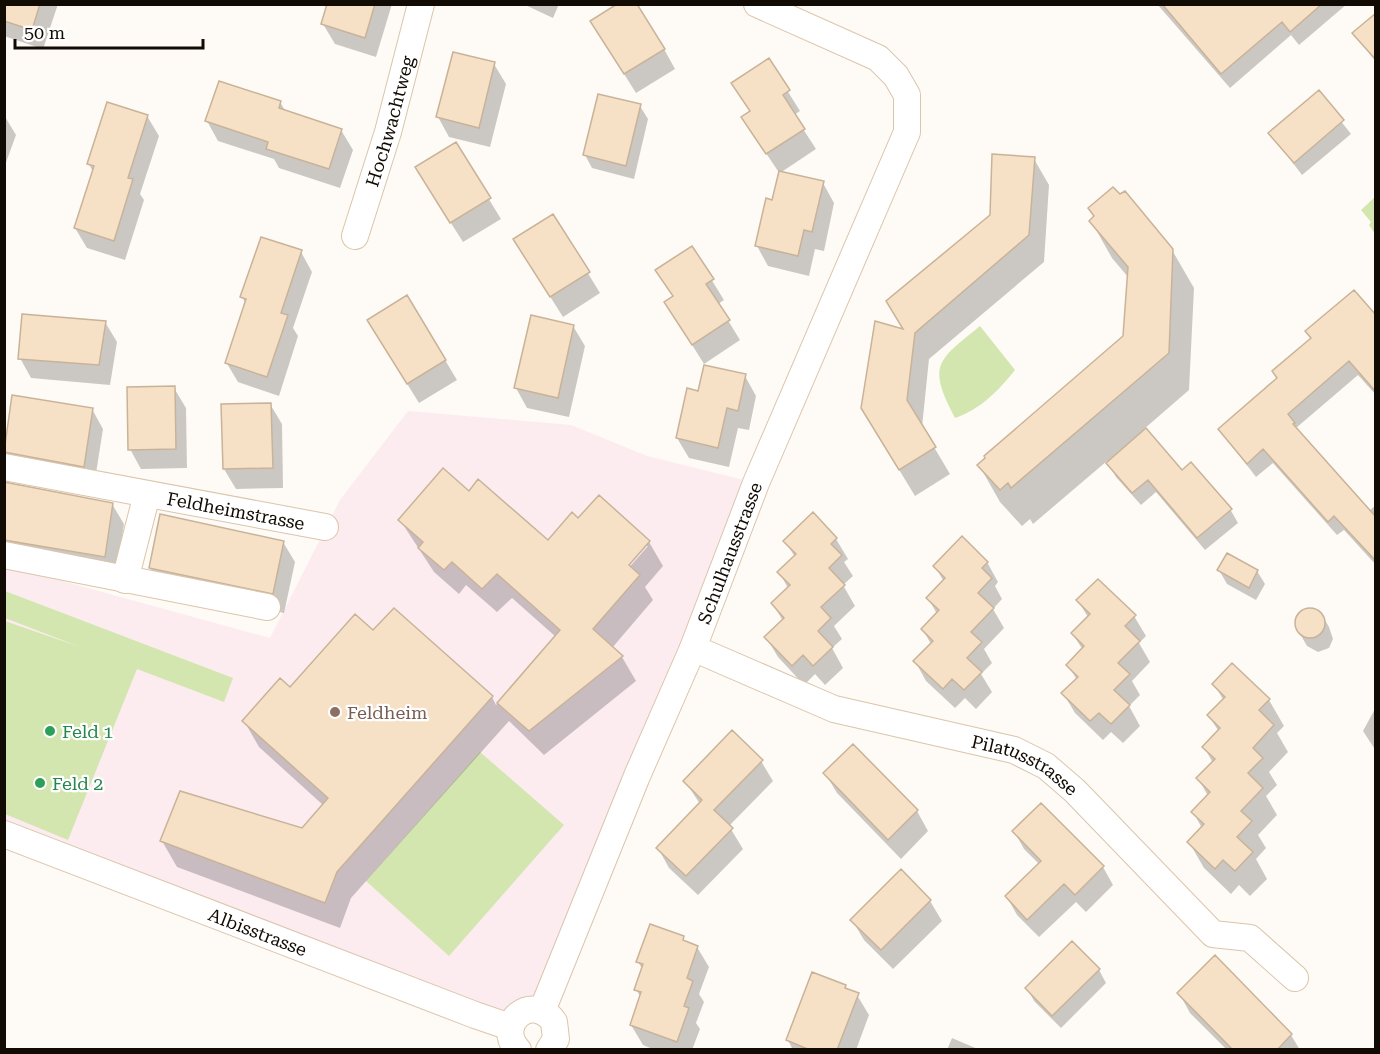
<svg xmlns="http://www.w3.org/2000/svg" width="1380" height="1054" font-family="'Roboto Serif',serif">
<rect width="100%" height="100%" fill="#fefaf5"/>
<path fill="#fcecf0" d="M408 411 571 425 647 456 756 483 554 979 510 1027 5 834 4 565 270 638 340 500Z"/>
<path fill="#d3e6af" d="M1375 197V234L1369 225 1371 222 1361 210Z
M980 326 1015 370C998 391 981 409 955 418 927 365 937 361 980 326Z
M5 591 233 678 224 702 137 669 68 840 5 814V621L80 647 5 618Z
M480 752 564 825 449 956 366 881Z"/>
<path fill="#0003" fill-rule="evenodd" d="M4 4H58L43 49 4 36Z
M329 4H392L376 57 335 44 323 24Z
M523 4H559L553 18Z
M1157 4H1347L1299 45 1291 35 1230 88Z
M1376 15V62L1354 33Z
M604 42 664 49 675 69 636 93Z
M768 60 800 111 794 115 816 149 780 173 823 183 834 203 824 251 815 249 809 276 768 266 757 246 773 202 780 174 755 137 750 112 733 83Z
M494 64 506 84 490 147 449 137 438 117Z
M1318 92 1351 134 1302 175 1270 133Z
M280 102 286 112 341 130 353 150 340 188 279 168 274 159 218 141 207 121Z
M640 106 648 119 634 179 592 168 585 155Z
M4 115 16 135 4 168Z
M147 116 159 136 140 194 144 200 125 260 87 248 75 228 93 172 89 164Z
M455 144 501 219 463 242 428 187Z
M1034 159 1049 185 1044 262 929 359 922 427 950 474 915 496 878 435 906 332Z
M1090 209 1172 250 1194 288 1189 390 1144 429 1182 472 1230 509 1238 523 1205 550 1156 492 1141 505 1116 477 1107 461 1033 524 1030 519 1022 526 1000 502 979 465 1124 337 1128 277 1112 258 1091 221 1095 218Z
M553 216 600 293 563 317 527 260Z
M692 248 724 300 718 304 740 340 704 364 666 303 674 298 657 271Z
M301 252 312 272 293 328 298 336 279 396 238 382 226 362 246 304 242 297Z
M1376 317V395L1358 375 1296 428 1369 511 1376 505V565L1344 530 1337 535 1273 463 1256 477 1219 429 1278 380 1312 339 1307 332Z
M105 322 117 342 110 385 31 378 20 358Z
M573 326 585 346 569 417 527 408 516 388Z
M380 340 445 360 457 380 419 403Z
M745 376 756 396 749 430 738 428 729 467 689 458 677 438 699 393Z
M174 388 186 408 187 468 141 469 130 449Z
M13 397 92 409 103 429 94 486 16 472 5 452Z
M270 404 282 424 283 488 236 489 224 469Z
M4 483 112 504 124 524 116 577 4 559Z
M469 493 548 542 578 520 649 542 663 566 645 587 653 600 612 648 622 657 636 681 544 755 509 721 351 898 340 928 177 867 162 841 302 829 323 805 259 747 244 721 373 632 492 697 496 705 556 637 512 598 497 612 466 585 459 594 434 572 400 520ZM644 546H648L625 572 623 570Z
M813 514 836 539 848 559 844 562 853 576 843 585 855 606 834 626 842 639 832 648 843 668 825 685 815 674 804 685 778 657 766 637 783 621 773 604 788 588 779 572 795 557 785 541Z
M283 542 295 562 284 613 162 588 150 568Z
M987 562 998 582 995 586 1002 599 993 609 1004 628 984 649 992 663 981 674 992 692 976 709 965 698 955 708 926 681 915 661 931 644 923 630 937 614 928 598 944 582 935 566Z
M1219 570 1257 571 1265 584 1256 600 1227 584Z
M1078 601 1134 616 1146 636 1139 643 1150 662 1132 681 1140 695 1129 706 1140 726 1123 743 1111 732 1103 740 1075 713 1063 693 1077 680 1068 665 1083 650 1072 633 1088 617Z
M1311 608 1321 613 1329 627 1333 639 1329 648 1318 652 1307 646 1299 632 1295 620 1301 610Z
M1214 684 1269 700 1284 726 1277 733 1288 752 1269 772 1277 785 1266 796 1277 815 1258 835 1266 848 1256 859 1267 879 1250 896 1239 885 1231 894 1204 868 1189 842 1202 828 1193 812 1208 796 1198 778 1213 763 1204 747 1219 732 1209 716 1224 701Z
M1376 707V751L1363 731Z
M853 746 917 811 928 831 901 859 837 793 825 773Z
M761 761 773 781 729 826 743 849 698 895 669 868 658 848 700 804 685 781Z
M1014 831 1103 867 1113 885 1086 912 1076 902 1039 937 1017 915 1007 897 1040 865 1024 849Z
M930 901 942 921 893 969 864 940 852 920Z
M683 937 686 943 697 947 709 967 699 994 704 1002 696 1023 700 1029 692 1050H655L643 1045 631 1025 641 998 636 989 643 970 638 962Z
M1214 957 1291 1035 1300 1050H1227L1190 1013 1179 993Z
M1099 970 1106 983 1061 1028 1034 1001 1027 988Z
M845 987 857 995 869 1015 856 1050H793L788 1040Z
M952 1038 980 1050H947Z"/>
<path fill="#f7e1c6" stroke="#c8b399" stroke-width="1.5" d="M4 4H40L32 30 4 21Z
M327 4H375L365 38 321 24Z
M617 4H637L665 49 624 74 590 21Z
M1162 4H1322L1290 32 1282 22 1221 74Z
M1376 13V60L1352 33Z
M453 52 495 62 479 128 436 117Z
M769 58 790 90 783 95 805 129 766 154 741 117 750 111 731 83Z
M219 81 281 101 279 108 342 129 329 169 266 149 268 142 205 121Z
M1319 90 1344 120 1294 163 1268 133Z
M598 94 641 104 626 166 583 155Z
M107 102 148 115 128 178 133 179 114 241 74 228 94 166 87 164Z
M456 142 491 198 450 223 415 167Z
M992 154 1035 157 1029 235 915 333 907 400 936 447 899 470 861 408 875 321 903 329 886 301 990 215Z
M779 171 824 181 812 232 804 230 798 256 755 246 766 198 772 200Z
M1113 187 1120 194 1125 191 1173 249 1169 353 1011 488 1008 483 1000 490 977 465 985 458 984 456 1123 336 1128 267 1089 221 1094 216 1088 208Z
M553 214 590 272 550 297 513 239Z
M261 237 302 250 281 313 288 315 267 377 225 363 246 299 240 297Z
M692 246 714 279 706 284 730 320 692 345 664 302 673 296 655 270Z
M1354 290 1376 315V392L1349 361 1288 414 1295 423 1293 424 1376 517V561L1334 516 1328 522 1263 449 1247 464 1218 429 1277 378 1272 371 1311 338 1305 331Z
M407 295 446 360 407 384 367 320Z
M22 314 106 321 99 365 18 359Z
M531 315 574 325 558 398 514 388Z
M704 365 746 374 738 411 727 408 718 448 676 438 687 388 698 391Z
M175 386 176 449 128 450 127 387Z
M12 395 93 408 84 467 4 452Z
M271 403 273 468 223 469 221 404Z
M1146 428 1182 470 1191 462 1232 509 1197 538 1148 480 1132 493 1106 463Z
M443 468 469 491 478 479 548 540 572 512 578 518 599 495 650 541 629 565 640 575 593 629 623 656 529 731 497 703 560 630 497 574 482 589 452 562 444 570 418 548 423 542 398 520Z
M4 482 113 503 105 557 4 540Z
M813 512 837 538 831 544 842 555 829 568 845 585 821 607 831 618 818 631 833 647 813 666 803 655 792 666 764 637 784 618 771 603 790 585 777 572 796 554 783 541Z
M160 514 284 541 273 594 149 568Z
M962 536 988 562 982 568 992 578 978 593 994 608 971 632 982 642 967 658 982 672 964 690 952 679 943 689 913 661 933 641 921 629 939 610 926 598 945 578 933 566Z
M1227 553 1258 570 1249 588 1217 570Z
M1098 579 1136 615 1125 626 1140 641 1118 663 1130 674 1114 690 1130 705 1111 724 1099 713 1090 721 1061 693 1078 677 1066 665 1084 646 1071 633 1090 614 1076 600Z
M1295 623a15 15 0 1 1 30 0a15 15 0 1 1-30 0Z
M394 608 493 696 337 872 325 903 160 841 180 791 302 828 328 798 242 721 280 678 290 687 355 614 373 630Z
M1232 663 1270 699 1259 710 1274 725 1253 748 1263 758 1248 773 1263 788 1241 811 1252 821 1237 837 1253 852 1235 871 1223 860 1215 869 1187 842 1204 824 1191 812 1210 792 1196 778 1215 759 1202 747 1220 728 1207 715 1225 697 1212 684Z
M732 730 763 760 714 810 733 828 686 876 656 848 702 800 683 781Z
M853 744 918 810 888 840 823 773Z
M1041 803 1104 866 1075 895 1064 884 1027 920 1005 896 1041 861 1012 831Z
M901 869 931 900 881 950 850 920Z
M650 924 684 936 683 940 698 946 687 978 693 981 684 1006 689 1008 677 1042 630 1025 641 992 634 990 643 964 636 962Z
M1072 941 1100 969 1052 1016 1025 988Z
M1215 955 1292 1034 1277 1050H1233L1177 993Z
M812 972 846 985 845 988 859 993 837 1050H810L786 1040Z"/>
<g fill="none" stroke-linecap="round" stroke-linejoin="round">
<g stroke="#dbc5ab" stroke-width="28">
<g id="street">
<path id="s1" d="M355 236 388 132 421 4"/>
<path id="s2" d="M4 467 325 527"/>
<path d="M4 555 267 607"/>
<path d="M125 580 147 494"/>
<path id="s3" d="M693 648 834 709 1014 750 1046 766 1075 791 1213 934 1250 938 1295 978"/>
<path id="s4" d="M4 834 475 1015 510 1027"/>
<path id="s5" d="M542 1011 637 776 693 648 756 483 907 132V95L896 76 878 58 757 4"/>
<path d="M518 1050C494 1024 532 991 554 1022L556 1039 549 1050"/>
</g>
</g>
<use href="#street" stroke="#fff" stroke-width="26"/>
</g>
<circle fill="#8d6e63" stroke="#fff" stroke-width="2" cx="335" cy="712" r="6"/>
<g fill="#2e9e5b" stroke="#fff" stroke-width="2">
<circle cx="50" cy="731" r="6"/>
<circle cx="40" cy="783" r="6"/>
</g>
<g text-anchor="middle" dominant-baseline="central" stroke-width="4.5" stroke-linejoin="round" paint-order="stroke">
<g font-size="18" fill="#120b04" stroke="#fff">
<text stroke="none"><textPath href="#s1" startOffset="120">Hochwachtweg</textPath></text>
<text stroke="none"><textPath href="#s2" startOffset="236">Feldheimstrasse</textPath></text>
<text stroke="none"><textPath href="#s5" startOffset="495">Schulhausstrasse</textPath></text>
<text stroke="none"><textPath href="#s3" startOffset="354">Pilatusstrasse</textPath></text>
<text stroke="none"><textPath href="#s4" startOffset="272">Albisstrasse</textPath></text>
</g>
<g font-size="18" fill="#785e54" stroke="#fff" text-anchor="start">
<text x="347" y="712">Feldheim</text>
</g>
<g font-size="18" fill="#27864d" stroke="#fff" text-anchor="start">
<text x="62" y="731">Feld 1</text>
<text x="52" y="783">Feld 2</text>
</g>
</g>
<rect width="1380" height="1054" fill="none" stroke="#120b04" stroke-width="12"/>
<path d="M15 39v9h188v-9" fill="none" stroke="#120b04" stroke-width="3"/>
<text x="24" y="39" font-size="18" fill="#120b04" stroke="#ffffff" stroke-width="4.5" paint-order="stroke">50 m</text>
</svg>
